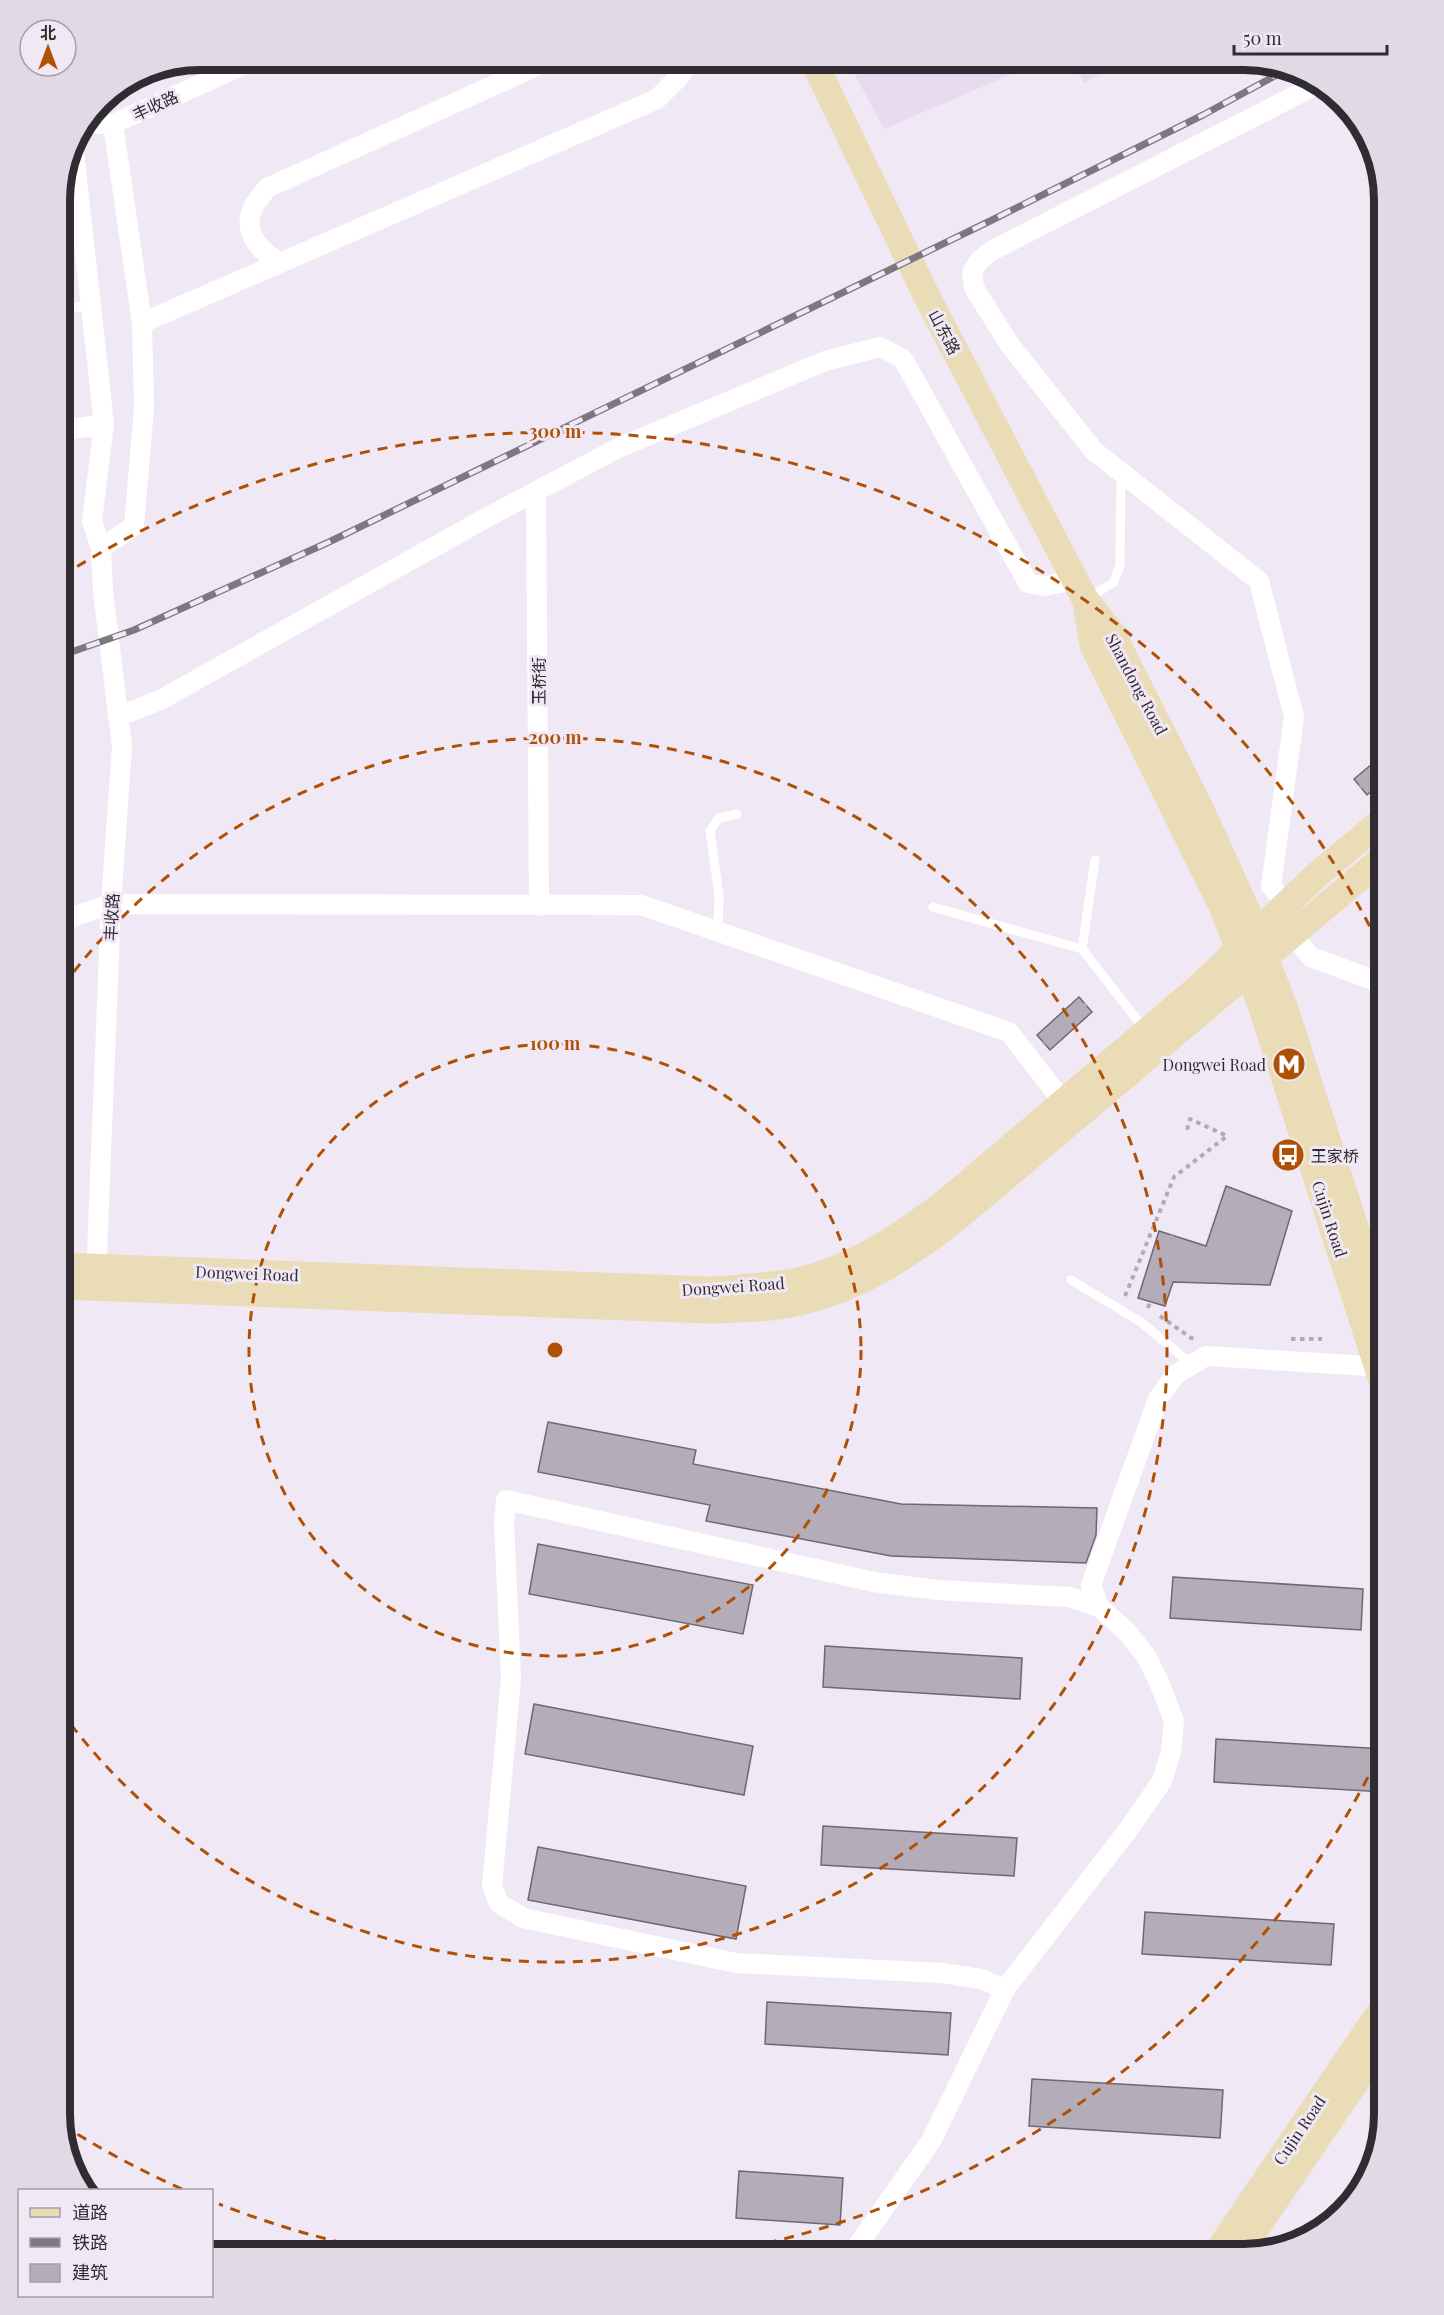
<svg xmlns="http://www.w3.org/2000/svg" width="1444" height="2315" font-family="'Playfair Display','Noto Sans SC',serif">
<rect width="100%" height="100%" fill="#f1e8f6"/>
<path fill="#e8dbef" d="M847 60H1044L884 129Z
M1072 60H1126L1084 83Z"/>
<path fill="#b4acb8" stroke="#6f6773" stroke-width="1.5" d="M1384 754V780L1367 795 1354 779Z
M1079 997 1092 1012 1050 1050 1037 1035Z
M1226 1186 1292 1211 1270 1285 1173 1282 1165 1306 1138 1298 1159 1231 1206 1246Z
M548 1422 696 1450 693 1464 901 1504 1097 1508 1096 1535 1086 1563 891 1556 706 1521 710 1505 538 1472Z
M538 1544 753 1585 743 1634 529 1594Z
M1173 1577 1363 1589 1361 1630 1170 1618Z
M825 1646 1022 1658 1020 1699 823 1687Z
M534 1704 753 1746 744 1795 525 1754Z
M1216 1739 1384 1749V1792L1214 1782Z
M823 1826 1017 1838 1014 1876 821 1865Z
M538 1847 746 1886 736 1939 528 1900Z
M1145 1912 1334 1924 1331 1965 1142 1954Z
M767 2002 951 2013 948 2055 765 2044Z
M1032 2079 1223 2090 1220 2138 1029 2126Z
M739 2171 843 2178 840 2225 736 2218Z"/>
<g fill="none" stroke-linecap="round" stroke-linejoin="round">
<path stroke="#b2abb6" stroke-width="4" stroke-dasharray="4.5 4.5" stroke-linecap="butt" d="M1360 787 1384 767
M1044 1043 1086 1004
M1125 1296 1174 1177 1227 1136 1190 1119 1187 1130
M1148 1308 1172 1235
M1160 1316 1191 1338 1196 1339
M1291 1339H1322"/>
<path stroke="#fff" stroke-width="9" d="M60 310 91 305
M1088 598 1113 583 1120 565 1121 474
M933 907 1082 949 1146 1031
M718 932 719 896 710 831 719 818 737 814
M1082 949 1095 860
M1071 1280 1141 1322 1190 1363"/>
<path stroke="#fff" stroke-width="20" d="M86 124H113L254 60
M73 144 104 424 92 521 101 548 134 526 144 408 142 323 113 124
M280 263C263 253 244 235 251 213 253 204 262 195 267 188L550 60
M142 323 657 99 679 77 688 64 686 60
M60 431 104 424
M536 492 539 906
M118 717 162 699 484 519 618 448 825 361 880 347 903 359 1028 583 1045 586 1075 580
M1286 905 1271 886 1294 717 1259 581 1094 451 1010 345 974 288 972 272 979 261 993 250 1320 83
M60 921 111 904 641 905 1009 1032 1070 1111
M1292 935 1311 957 1384 984
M96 1278 111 904 122 746 103 592 101 548
M1099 1607 1091 1585 1158 1399 1175 1375 1206 1356 1384 1367
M851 2255 931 2141 1005 1989 1128 1830 1162 1781 1171 1752 1174 1721 1159 1682 1146 1656 1126 1631 1099 1607 1070 1597 937 1590 874 1582 506 1500 504 1523 511 1678 492 1886 499 1903 523 1918 736 1963 942 1973 981 1979 1005 1989"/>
<path stroke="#eadcb7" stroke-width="27" d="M813 60 926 295 1085 599 1113 635 1202 812 1246 909 1286 1012 1384 1317
M1086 603 1093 645 1222 906 1260 1002 1384 1387
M60 1266 709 1290C739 1288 768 1287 797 1281 853 1269 902 1235 947 1201L1199 987 1317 875 1384 819
M60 1286 708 1310C738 1309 770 1309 800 1302 861 1288 909 1255 958 1217L1384 857
M1215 2255 1384 2006
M1238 2255 1384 2040"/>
<g stroke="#7d7780" stroke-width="7">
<path id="rail" d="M60 656 134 630 329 542 988 222 1203 115 1284 71"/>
</g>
<use href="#rail" stroke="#f1e8f6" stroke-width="4.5" stroke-dasharray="14" stroke-linecap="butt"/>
</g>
<g fill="none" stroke="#b05005" stroke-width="3" stroke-dasharray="10 8">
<circle cx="555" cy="1350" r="306"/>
<path d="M63 986A612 612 0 1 1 63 1714"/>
<path d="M1384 1745A918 918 0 0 1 714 2254M396 2254A918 918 0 0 1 219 2204M182 2189A918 918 0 0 1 69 2129M62 576A918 918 0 0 1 1384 955"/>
</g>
<defs>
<g id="metro-disc" transform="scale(1.725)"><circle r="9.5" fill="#b05005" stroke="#f1e8f6"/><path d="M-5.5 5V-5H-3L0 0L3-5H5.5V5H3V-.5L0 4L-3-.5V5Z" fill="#fff"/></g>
<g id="bus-disc" transform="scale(1.725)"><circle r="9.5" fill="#b05005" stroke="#f1e8f6"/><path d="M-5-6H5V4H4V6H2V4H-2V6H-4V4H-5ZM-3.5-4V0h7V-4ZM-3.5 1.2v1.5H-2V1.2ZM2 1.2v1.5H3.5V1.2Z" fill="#fff"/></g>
</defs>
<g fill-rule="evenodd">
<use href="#metro-disc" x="1289" y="1064"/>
<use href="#bus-disc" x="1288" y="1155"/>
</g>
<g text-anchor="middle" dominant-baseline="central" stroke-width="6" stroke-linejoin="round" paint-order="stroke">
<g font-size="16" fill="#302c31" stroke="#f1e8f6">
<text transform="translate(155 105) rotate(-25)">丰收路</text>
<text transform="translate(945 332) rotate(62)">山东路</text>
<text transform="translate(538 681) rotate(-90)">玉桥街</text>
<text transform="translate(1137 684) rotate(62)">Shandong Road</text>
<text transform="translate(111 917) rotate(-87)">丰收路</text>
<text transform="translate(1330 1219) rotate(72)">Cujin Road</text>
<text transform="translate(247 1273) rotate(2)">Dongwei Road</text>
<text transform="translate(733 1286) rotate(-4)">Dongwei Road</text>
<text transform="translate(1299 2130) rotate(-56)">Cujin Road</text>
</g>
<g font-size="16" fill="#302c31" stroke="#f1e8f6" text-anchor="end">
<text x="1266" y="1064">Dongwei Road</text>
<text x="1311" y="1155" text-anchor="start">王家桥</text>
</g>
</g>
<path d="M0 0H1444V2315H0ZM200 70H1244A130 130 0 0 1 1374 200V2114A130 130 0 0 1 1244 2244H200A130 130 0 0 1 70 2114V200A130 130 0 0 1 200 70Z" fill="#e2d9e6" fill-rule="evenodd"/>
<path fill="none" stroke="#302c31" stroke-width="8" d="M200 70H1244A130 130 0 0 1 1374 200V2114A130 130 0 0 1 1244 2244H200A130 130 0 0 1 70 2114V200A130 130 0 0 1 200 70Z"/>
<circle cx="555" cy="1350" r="9" fill="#b05005" stroke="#f1e8f6" stroke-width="3"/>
<g font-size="18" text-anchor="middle" font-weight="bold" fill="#b05005" stroke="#f1e8f6" stroke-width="6" stroke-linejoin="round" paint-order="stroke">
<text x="555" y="438">300 m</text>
<text x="555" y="744">200 m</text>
<text x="555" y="1050">100 m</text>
</g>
<rect x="18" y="2189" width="195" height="108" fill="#f1e8f6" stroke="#a49da7" stroke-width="1.5"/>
<rect x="30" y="2208" width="30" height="9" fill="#eadcb7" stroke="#a49da7" stroke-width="1.5"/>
<text x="72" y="2219" font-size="18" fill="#302c31">道路</text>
<rect x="30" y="2238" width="30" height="9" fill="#7d7780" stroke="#a49da7" stroke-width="1.5"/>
<text x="72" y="2249" font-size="18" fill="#302c31">铁路</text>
<rect x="30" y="2264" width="30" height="18" fill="#b4acb8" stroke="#a49da7" stroke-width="1.5"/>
<text x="72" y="2279" font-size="18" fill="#302c31">建筑</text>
<g transform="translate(48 48)"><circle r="28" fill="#f1e8f6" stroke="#a49da7" stroke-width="1.5"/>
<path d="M0-4.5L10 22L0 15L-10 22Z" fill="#b05005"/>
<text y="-9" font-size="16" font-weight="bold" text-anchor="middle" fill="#302c31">北</text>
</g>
<path d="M1234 45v9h153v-9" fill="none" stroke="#302c31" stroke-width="3"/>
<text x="1243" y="45" font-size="18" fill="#302c31" stroke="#f1e8f6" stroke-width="4.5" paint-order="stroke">50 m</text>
</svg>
